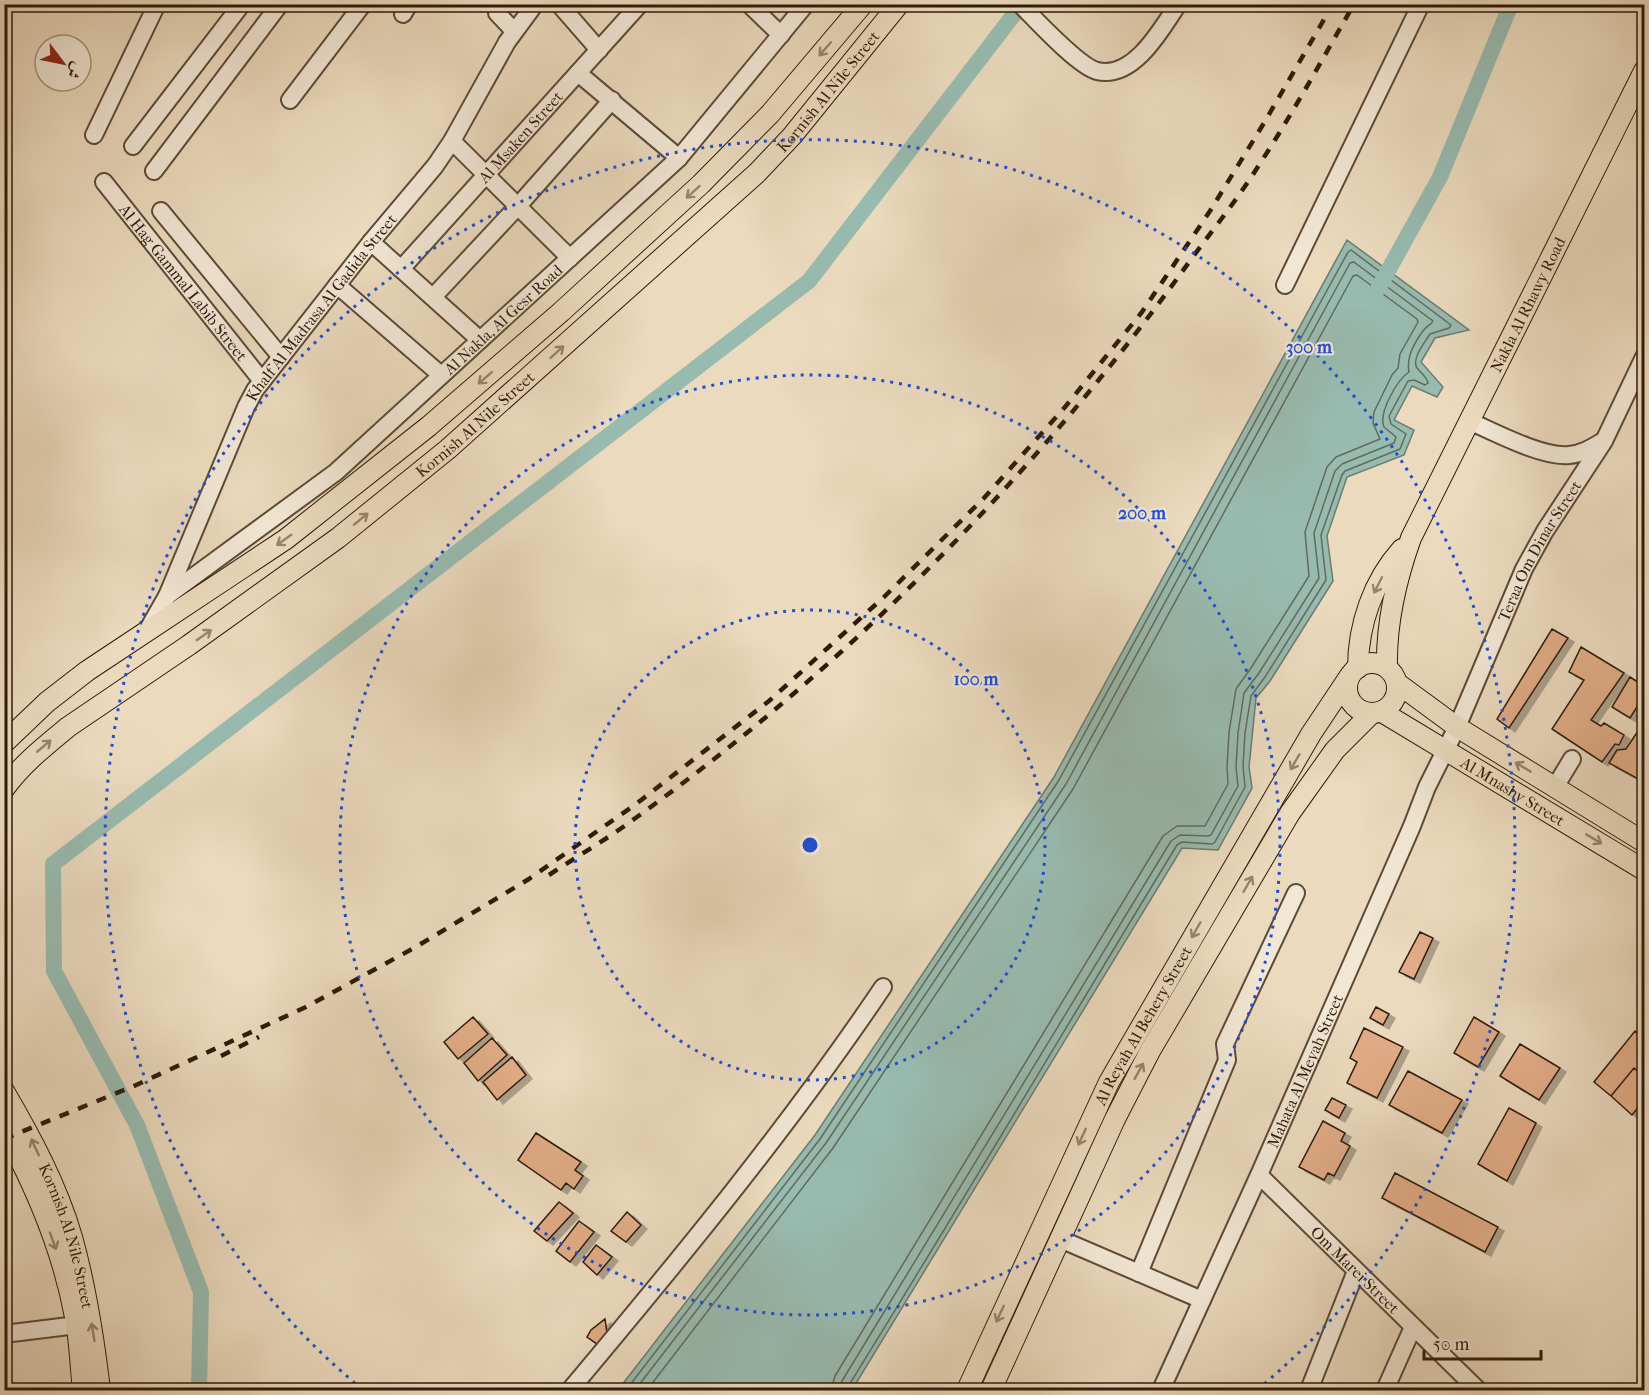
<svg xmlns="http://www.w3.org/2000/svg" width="1649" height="1395" font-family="'IM FELL French Canon',Amiri,serif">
<defs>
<filter id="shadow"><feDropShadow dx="6" dy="4" stdDeviation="0" flood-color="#0004"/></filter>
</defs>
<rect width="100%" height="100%" fill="#ebdabe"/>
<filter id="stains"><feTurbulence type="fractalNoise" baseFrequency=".00333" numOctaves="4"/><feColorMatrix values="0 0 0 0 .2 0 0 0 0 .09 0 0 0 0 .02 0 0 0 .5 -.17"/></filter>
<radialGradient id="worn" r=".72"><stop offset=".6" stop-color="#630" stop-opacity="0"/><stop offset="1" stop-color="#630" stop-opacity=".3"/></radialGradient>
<path fill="#98bbb0" stroke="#6d7b6e" stroke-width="1.5" d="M1347 240 1469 330 1435 338 1421 362 1443 387 1437 397 1412 386 1394 420 1414 430 1404 455 1347 477 1327 536 1333 581 1270 681 1256 698 1249 767 1252 788 1218 850 1182 848 852 1390H618L815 1135 1054 777Z"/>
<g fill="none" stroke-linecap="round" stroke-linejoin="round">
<path stroke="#626a5d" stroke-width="1.5" d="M626 1390 820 1139 1059 780 1348 252 1351 250 1451 325 1449 328 1430 334C1425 342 1411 359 1417 368 1422 374 1427 377 1428 383L1425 385 1414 380 1408 381 1389 416 1391 424 1406 434 1400 449 1345 471 1342 475 1321 535 1326 580 1265 677 1251 696 1245 733 1243 766 1245 787 1215 842 1212 844 1182 842 1177 845C1067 1025 960 1206 849 1385L848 1390
M635 1390 826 1143 1066 784 1350 263 1354 262 1433 321C1431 325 1426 326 1423 331 1414 343 1406 357 1409 372 1397 380 1378 413 1384 427L1396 437 1394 443 1342 464 1335 471 1314 533 1319 578 1259 673 1244 693 1238 733 1236 767 1238 786 1211 835 1208 836 1180 835 1171 841 842 1381 840 1390
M647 1390 833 1148 1073 789 1353 276 1357 275 1417 319 1418 322 1400 354 1398 368 1392 375 1374 412 1373 423 1380 439 1336 457 1327 467 1305 532 1309 576 1251 668 1236 689 1229 732 1227 767 1228 784 1205 826H1177L1163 836 835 1376 831 1390"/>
<path stroke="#98bbb0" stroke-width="16" d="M1378 289 1440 177 1511 4
M199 1390 201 1292 137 1125 54 971 53 864 809 281 1022 4"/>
</g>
<path fill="#e1ac87" stroke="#2d1a0a" stroke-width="1.5" filter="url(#shadow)" d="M1552 629 1568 638 1509 728 1497 719Z
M1581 647 1624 673 1591 720 1601 726 1604 723 1624 735 1619 745 1615 744 1602 762 1552 729 1584 680 1569 672Z
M1630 677 1644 686V707L1640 702 1630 718 1612 707Z
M1644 722V773L1640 780 1609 763 1617 750 1626 749Z
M1420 932 1433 938 1414 979 1399 972Z
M1376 1007 1389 1014 1383 1025 1370 1018Z
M473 1017 488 1034 458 1059 444 1042Z
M1474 1017 1499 1032 1478 1067 1454 1053Z
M1364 1028 1403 1047 1377 1098 1347 1083 1357 1062 1350 1058Z
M1635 1031 1644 1039V1077L1634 1068 1611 1096 1594 1082Z
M492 1038 507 1055 478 1081 464 1063Z
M1520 1044 1560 1068 1539 1100 1500 1076Z
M512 1057 526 1075 497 1100 483 1082Z
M1634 1068 1644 1077V1100L1632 1115 1611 1096Z
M1408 1071 1462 1100 1442 1133 1389 1105Z
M1332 1098 1346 1105 1339 1118 1325 1110Z
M1509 1108 1536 1123 1507 1181 1478 1164Z
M1323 1121 1345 1133 1341 1141 1350 1146 1334 1176 1328 1173 1324 1180 1299 1167Z
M536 1133 581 1162 575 1170 583 1176 574 1189 566 1183 561 1190 518 1160Z
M1395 1173 1498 1227 1485 1252 1382 1198Z
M559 1202 573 1213 547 1241 534 1231Z
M627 1212 641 1225 626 1242 611 1231Z
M579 1221 594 1232 570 1262 556 1251Z
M596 1245 612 1257 597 1275 583 1262Z
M605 1319 607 1333 597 1344 587 1337 591 1330Z"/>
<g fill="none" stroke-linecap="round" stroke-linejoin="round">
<g stroke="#5c4a37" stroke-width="20">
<g id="minor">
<path d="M559 4 599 50"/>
<path d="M749 4 781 35"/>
<path d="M1020 4C1036 20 1078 66 1097 71 1133 80 1161 30 1178 4"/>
<path d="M497 13 514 31"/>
<path d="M403 14 409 4"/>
<path d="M578 73 679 158"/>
<path d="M290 100 363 4"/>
<path d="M94 135 157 4"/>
<path d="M452 141 570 258"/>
<path d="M133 146 242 4"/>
<path d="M154 171 280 4"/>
<path id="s1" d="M104 182 262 381"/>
<path d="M161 211 281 357"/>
<path d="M371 242 480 340"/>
<path id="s2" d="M401 269 640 4"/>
<path d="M337 285 441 375"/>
<path d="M1285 285 1421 4"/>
<path d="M433 297 518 206 612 100"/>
<path d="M1469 421C1494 432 1543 458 1569 455 1582 454 1593 447 1603 441"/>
<path id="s3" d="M167 596 336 472 679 158 806 4"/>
<path id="s4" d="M147 631 167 596 246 407 255 390 371 242 435 166 452 141 507 42 535 4"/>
<path d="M1555 787 1572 759"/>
<path id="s5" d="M1259 1175 1478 1390"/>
<path d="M1060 1239 1202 1300"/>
<path d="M1139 1273 1227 1060 1225 1044 1296 893"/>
<path d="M4 1334 77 1325"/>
<path d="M570 1390C679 1260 788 1128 883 987"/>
<path id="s6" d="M1161 1390 1259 1175 1412 826 1427 787 1457 727 1524 569 1545 531 1604 441 1644 357"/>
<path d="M1309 1390 1356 1271"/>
<path d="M1385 1390 1413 1327"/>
</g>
</g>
<g stroke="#2d1a0a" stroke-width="22">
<g id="major">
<circle cx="1372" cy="688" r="25"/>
<path id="s7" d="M1387 667C1386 622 1396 580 1411 538L1644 71"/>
<path d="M1358 668C1358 625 1373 581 1402 549"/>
<path d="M1397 683 1457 727 1644 842"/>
<path id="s8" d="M1382 712 1644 870"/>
<path d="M4 743 47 702 87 671 286 539 429 426 561 312 701 184 770 114 863 4"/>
<path id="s9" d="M4 789C22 764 45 746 68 727L189 645 338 538 448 449 757 173 792 136 899 4"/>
<path id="s10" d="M4 1091C31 1137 57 1186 72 1237 86 1287 94 1339 100 1390"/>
<path d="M4 1129C36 1187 63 1252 75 1317 80 1341 80 1366 83 1390"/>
<path id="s11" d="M967 1390 1109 1082 1311 734 1349 677"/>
<path d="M991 1390 1115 1119 1150 1051 1290 813 1335 750 1371 714"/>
</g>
</g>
<use href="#minor" stroke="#f2e7d5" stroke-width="16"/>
<use href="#major" stroke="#ebdabe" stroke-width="20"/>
<path stroke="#2d1a0a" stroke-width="4.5" stroke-dasharray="10 10" stroke-linecap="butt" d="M549 875C576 857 604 841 630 822 847 667 1037 474 1192 258 1215 227 1239 197 1259 165 1293 113 1323 58 1354 4
M221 1056 259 1037
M4 1139 134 1086 306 1007 414 948 529 879 636 804 769 701 884 597 984 498 1065 407 1142 312 1210 211 1264 123 1333 4"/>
</g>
<defs><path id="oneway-shaft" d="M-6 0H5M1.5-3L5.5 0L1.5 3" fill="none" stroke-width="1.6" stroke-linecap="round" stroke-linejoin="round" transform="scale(1.5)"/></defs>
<g stroke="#96846d">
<use href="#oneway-shaft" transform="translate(825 49) rotate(131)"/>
<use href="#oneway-shaft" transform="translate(693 192) rotate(138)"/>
<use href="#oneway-shaft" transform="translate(557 352) rotate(-42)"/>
<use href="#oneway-shaft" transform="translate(485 378) rotate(139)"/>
<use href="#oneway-shaft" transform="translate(361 519) rotate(-39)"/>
<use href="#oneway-shaft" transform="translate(284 540) rotate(145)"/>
<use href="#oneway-shaft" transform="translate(1378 585) rotate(117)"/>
<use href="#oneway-shaft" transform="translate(204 635) rotate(-35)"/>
<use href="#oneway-shaft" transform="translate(44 746) rotate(-40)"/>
<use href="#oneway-shaft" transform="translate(1295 762) rotate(120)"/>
<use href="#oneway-shaft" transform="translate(1523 767) rotate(-149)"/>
<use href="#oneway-shaft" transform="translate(1594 839) rotate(31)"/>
<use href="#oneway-shaft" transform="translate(1248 884) rotate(-60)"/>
<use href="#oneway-shaft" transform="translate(1196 930) rotate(120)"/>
<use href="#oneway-shaft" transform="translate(1139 1071) rotate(-61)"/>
<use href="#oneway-shaft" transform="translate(1082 1137) rotate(115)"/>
<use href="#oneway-shaft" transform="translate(35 1147) rotate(-115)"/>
<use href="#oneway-shaft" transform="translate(53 1241) rotate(70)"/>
<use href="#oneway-shaft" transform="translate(1000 1314) rotate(115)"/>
<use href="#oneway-shaft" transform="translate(93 1332) rotate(-99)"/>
</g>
<g fill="none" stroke="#1d4ed8" stroke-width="3" stroke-dasharray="3 6">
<circle cx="810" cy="845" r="235"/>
<circle cx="810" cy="845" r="470"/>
<path d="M362 1389A705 705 0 1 1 1258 1389"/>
</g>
<g text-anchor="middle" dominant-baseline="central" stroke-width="4.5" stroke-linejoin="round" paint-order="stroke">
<g font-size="16" fill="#2d1a0a" stroke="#f2e7d5">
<text stroke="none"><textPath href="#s9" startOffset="1083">Kornish Al Nile Street</textPath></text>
<text stroke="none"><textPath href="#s2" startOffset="178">Al Msaken Street</textPath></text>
<text stroke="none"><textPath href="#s1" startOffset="128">Al Hag Gammal Labib Street</textPath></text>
<text stroke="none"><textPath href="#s7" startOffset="393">Nakla Al Rhawy Road</textPath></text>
<text stroke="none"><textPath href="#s4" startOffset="370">Khalf Al Madrasa Al Gadida Street</textPath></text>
<text stroke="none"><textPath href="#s3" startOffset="436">Al Nakla, Al Gesr Road</textPath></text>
<text stroke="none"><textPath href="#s9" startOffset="597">Kornish Al Nile Street</textPath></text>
<text stroke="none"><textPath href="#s6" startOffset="921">Teraa Om Dinar Street</textPath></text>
<text stroke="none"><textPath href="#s8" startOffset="153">Al Mnashy Street</textPath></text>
<text stroke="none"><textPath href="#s11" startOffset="405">Al Reyah Al Behery Street</textPath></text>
<text stroke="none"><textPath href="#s6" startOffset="350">Mahata Al Meyah Street</textPath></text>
<text stroke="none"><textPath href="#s10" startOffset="159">Kornish Al Nile Street</textPath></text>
<text stroke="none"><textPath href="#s5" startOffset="135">Om Marei Street</textPath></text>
</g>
</g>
<circle cx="810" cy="845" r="9" fill="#1d4ed8" stroke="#f2e7d5" stroke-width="3"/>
<g font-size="18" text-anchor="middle" font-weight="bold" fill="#1d4ed8" stroke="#f2e7d5" stroke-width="4.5" stroke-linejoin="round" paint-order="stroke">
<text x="1309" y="353">300 m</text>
<text x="1142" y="519">200 m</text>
<text x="976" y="685">100 m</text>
</g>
<rect width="1649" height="1395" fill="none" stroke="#ebdabe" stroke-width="24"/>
<rect x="6" y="6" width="1637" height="1383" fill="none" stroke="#2d1a0a" stroke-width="3"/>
<rect x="12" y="12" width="1625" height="1371" fill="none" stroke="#2d1a0a" stroke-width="1.5"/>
<g transform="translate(63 63) rotate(122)"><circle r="28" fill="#f2e7d5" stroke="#a39584" stroke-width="1.5"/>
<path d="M0-4.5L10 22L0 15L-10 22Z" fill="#8f2418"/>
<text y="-9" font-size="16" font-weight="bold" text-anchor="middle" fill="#2d1a0a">ش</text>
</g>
<path d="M1424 1350v9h117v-9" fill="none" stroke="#2d1a0a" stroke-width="3"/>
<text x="1433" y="1350" font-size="18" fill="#2d1a0a" stroke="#f2e7d5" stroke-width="4.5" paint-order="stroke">50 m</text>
<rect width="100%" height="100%" filter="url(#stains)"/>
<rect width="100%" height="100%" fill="url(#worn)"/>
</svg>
